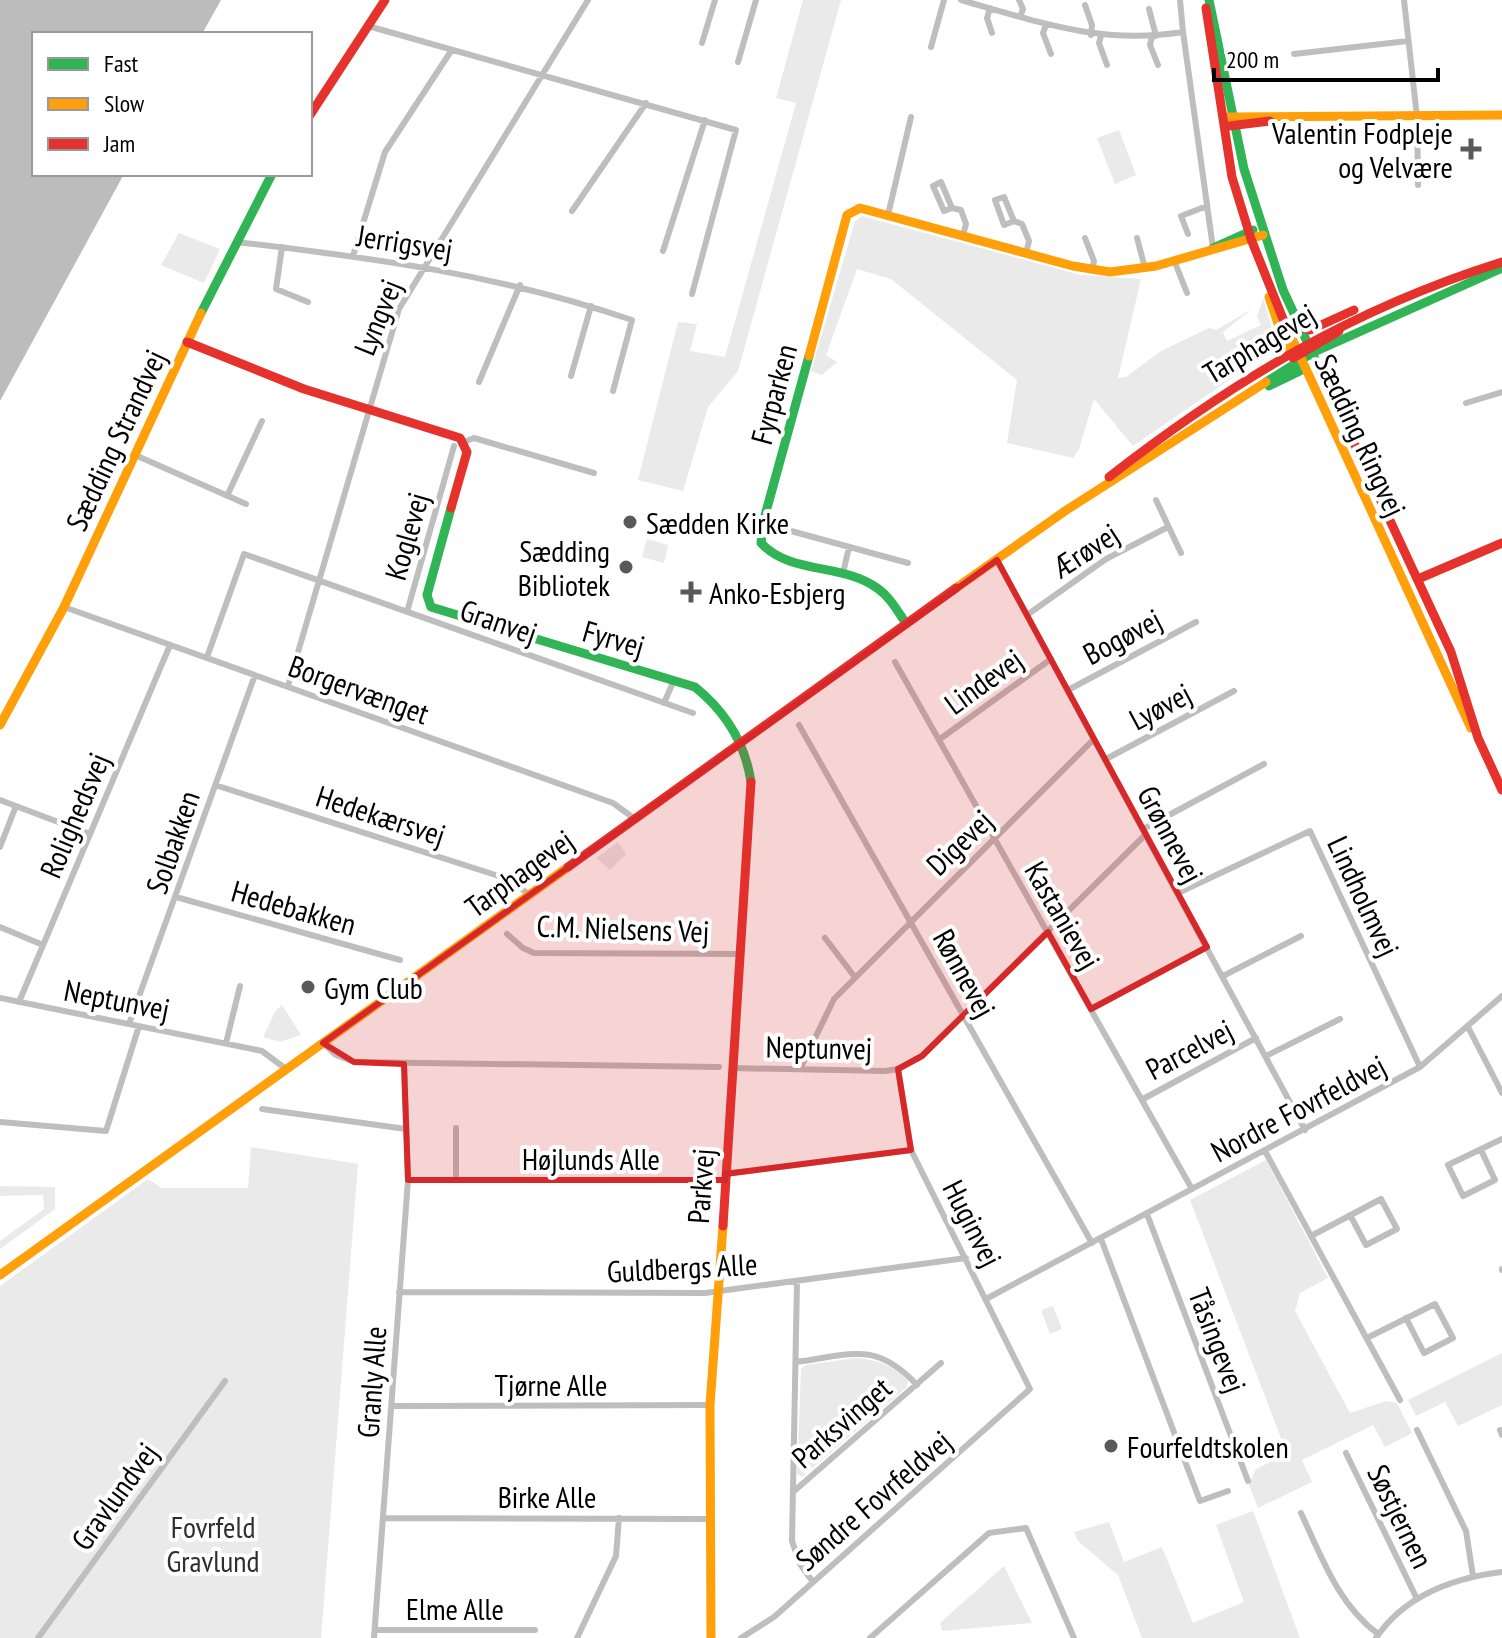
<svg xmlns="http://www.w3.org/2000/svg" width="1502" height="1638" font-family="'PT Sans Narrow',sans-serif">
<rect width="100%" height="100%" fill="#fff"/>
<path fill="#eaeaea" d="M803 0H841L738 371 708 407 683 491 638 480 678 322 697 324 690 351 725 357 796 103 776 98Z
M1119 130 1136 175 1115 184 1097 138Z
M862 216 1081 275 1141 279 1118 378 1126 377 1161 351 1209 328 1216 330 1252 309 1223 332 1227 341 1261 325 1257 316 1263 299 1276 342 1273 350 1133 446 1094 399 1079 449 1073 458 1007 443 1017 380 891 279 857 269 826 355 837 362 822 375 811 371 855 221Z
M179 233 220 249 204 283 161 265Z
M647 539 668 545 664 563 642 557Z
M618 842 626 854 610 870 596 858Z
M282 1005 301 1035 280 1042 263 1037 276 1010Z
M251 1147 358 1164 321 1638H0V1286L148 1179 162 1188H248Z
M1266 1160 1328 1278 1300 1293 1295 1311 1350 1413 1386 1401 1397 1403 1412 1433 1385 1447 1373 1425 1302 1460 1312 1482 1258 1508 1249 1485 1256 1469 1287 1454 1190 1200Z
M0 1186 55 1187V1209L0 1249V1241L44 1209 43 1195 0 1196Z
M1053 1306 1062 1329 1050 1334 1041 1310Z
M1502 1353V1405L1458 1426 1445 1402 1416 1416 1408 1400Z
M856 1358C878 1360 893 1365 908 1381L907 1387 802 1477 797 1474 801 1369 806 1365Z
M1253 1511 1300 1638H1142L1118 1575 1078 1541 1074 1532 1109 1522 1124 1562 1162 1547 1193 1623 1244 1602 1216 1525Z
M1004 1566 1032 1623 942 1631 940 1623Z"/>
<path fill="#bcbcbc" d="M0 0H221L202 34H34V174H124L0 401Z"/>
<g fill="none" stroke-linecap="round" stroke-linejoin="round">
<path stroke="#bebebe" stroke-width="6" d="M961 0C1039 22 1100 45 1183 32L1213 248
M1019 0 1023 9 1020 17
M1180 0 1183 32
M1404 0 1417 117 1418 185
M1085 5 1092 25 1091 35
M990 8 987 18 992 33
M1149 9 1156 36
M1046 25 1043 33 1051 54
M368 26 736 130 692 294
M1101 36 1099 43 1107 65
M1152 37 1150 45 1158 65
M702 43 715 0
M931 47 944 0
M1294 54 1408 41
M738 62 756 0
M952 208 944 211 933 186 941 182 952 208 961 210 966 224 963 235
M572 211 646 103
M888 215 911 117
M1014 221 1004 225 995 200 1004 197 1014 221 1022 224 1029 241 1026 253
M1188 234 1181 216 1207 206
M1085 238 1094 261 1092 270
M1137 238 1145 268
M236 242C375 258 500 275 632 320L613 391
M282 247 276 289 308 302
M663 251 705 120
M353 256 385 152 451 51
M1174 260 1187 293
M571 376 591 306
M479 382 520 285
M1466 403 1502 392
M464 442 474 438 594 473
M135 455 246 504
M227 496 262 421
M1156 500 1181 553
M791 531 908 563
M997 560 1305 1130
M843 573 849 547
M64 607 613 803 635 819
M407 612 454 446
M1027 615 1106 559 1168 527
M207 657 244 554 693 713
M895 662 1192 1189
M288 686 399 309 588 0
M1068 690 1196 622
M664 703 674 680
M799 725 1092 1243
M940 739 1051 659
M1106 759 1234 691
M215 785 508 879 530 895
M0 800 90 834
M1143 829 1264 764
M0 847 16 806
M1178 893 1310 831 1420 1067
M176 897 400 960
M0 927 43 945
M507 934 523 948 534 953 741 954
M825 938 854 976
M1223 976 1301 936
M0 998 262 1051 286 1069
M19 1002 170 645
M1091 1009 1207 947
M129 1024 255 675
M1468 1027 1502 1093
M226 1043 240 986
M323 1043 336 1055 354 1062 719 1067
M1266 1056 1340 1019
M732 1068 885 1071 898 1069 922 1056 1146 834
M800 1069 834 999 1094 739
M1143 1099 1256 1038
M262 1109 406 1129
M0 1122 106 1131 139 1026
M456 1128V1180
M1481 1150 1495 1180 1463 1196 1448 1165 1502 1139
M1265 1151 1400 1400
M725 1174 911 1150
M408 1180H725
M1147 1214 1248 1481
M1311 1236 1381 1199 1397 1229 1366 1245 1350 1215
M1101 1239 1200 1501 1228 1491
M1502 1269V1270
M797 1281 792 1541 800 1564 813 1582
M399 1292 705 1293 966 1258
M986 1299 1420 1067 1502 996
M1367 1338 1435 1304 1453 1338 1424 1353 1406 1318
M796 1362C851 1355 875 1340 917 1385
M392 1406 710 1405
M1417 1430 1466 1531 1473 1576
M1500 1430 1502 1435
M1346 1453 1417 1599
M793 1492 941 1363
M1301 1513C1322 1558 1338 1604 1378 1634
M383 1518 711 1519
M375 1630H535
M38 1638 225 1381
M374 1638 408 1180 404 1064
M577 1638 616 1556 619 1518
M741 1638 774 1617 1030 1389 911 1150 898 1069
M870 1638 989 1533 1026 1528 1074 1638
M1376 1638C1405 1595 1453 1578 1502 1572"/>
<path stroke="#30b455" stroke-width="9" d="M1209 0 1244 169 1283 290 1342 417
M1213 248 1253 230
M201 313 272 174
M809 356 764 519 761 543C791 575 843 563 877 588 889 596 897 610 905 622
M1266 382 1312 353 1502 268
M1269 386 1304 369
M451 508 427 595 431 607 695 687C726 712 745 742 751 782"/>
<path stroke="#ff9f0a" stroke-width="9" d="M1228 117 1502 115
M1269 297 1287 350
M1283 319 1471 728
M809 356 847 215 860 208 1073 266 1110 272 1156 266 1263 235
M956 588 1065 511 1266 382
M0 725 64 607 201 313
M0 1275 568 867
M711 1638 710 1405 723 1226"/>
<path stroke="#e5322d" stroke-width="9" d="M1206 8 1232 177 1251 239 1283 319
M310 115 385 0
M1229 126 1270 121
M1300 327 1310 330 1354 310
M187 342 304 389 460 438 467 452 451 508
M1293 358 1339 331
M1342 417 1451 652 1478 738 1502 790
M1109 477C1233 381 1352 309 1502 262
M1418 579 1502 543
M568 867 956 588
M723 1226 751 782"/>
</g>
<path fill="#d62828" fill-opacity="0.2" stroke="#d62828" stroke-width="6" stroke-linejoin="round" d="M997 560 1207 947 1091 1009 1048 932 922 1056 898 1069 911 1150 725 1174V1180H408L404 1064 354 1062 323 1043Z"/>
<g fill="#595959" stroke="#fff" stroke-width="3">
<path d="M1467 137h8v8h8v8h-8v8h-8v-8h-8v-8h8z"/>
<circle cx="630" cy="522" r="8"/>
<circle cx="626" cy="567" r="8"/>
<path d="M687 580h8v8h8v8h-8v8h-8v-8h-8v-8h8z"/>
<circle cx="308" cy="987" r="8"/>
<circle cx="1111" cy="1446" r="8"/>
</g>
<g text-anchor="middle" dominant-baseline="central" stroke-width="8" stroke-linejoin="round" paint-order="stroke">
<g font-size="30" fill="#000" stroke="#fff" text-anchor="start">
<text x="1453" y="132" text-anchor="end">Valentin Fodpleje<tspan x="1453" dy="34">og Velvære</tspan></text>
<text x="646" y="522">Sædden Kirke</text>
<text x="610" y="550" text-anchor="end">Sædding<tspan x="610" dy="34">Bibliotek</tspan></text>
<text x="709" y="592">Anko-Esbjerg</text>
<text x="324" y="987">Gym Club</text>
<text x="1127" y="1446">Fourfeldtskolen</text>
</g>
<g font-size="30" fill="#000" stroke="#fff">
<text transform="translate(405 242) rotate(9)">Jerrigsvej</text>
<text transform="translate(377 317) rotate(-68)">Lyngvej</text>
<text transform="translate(1259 343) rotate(-31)">Tarphagevej</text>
<text transform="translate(773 394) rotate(-75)">Fyrparken</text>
<text transform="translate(1361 435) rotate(65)">Sædding Ringvej</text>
<text transform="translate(115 440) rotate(-65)">Sædding Strandvej</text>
<text transform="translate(406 536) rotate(-74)">Koglevej</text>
<text transform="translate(1085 550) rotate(-33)">Ærøvej</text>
<text transform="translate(499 621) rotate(19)">Granvej</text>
<text transform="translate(1122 636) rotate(-28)">Bogøvej</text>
<text transform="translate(614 638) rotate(16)">Fyrvej</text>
<text transform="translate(983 681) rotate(-36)">Lindevej</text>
<text transform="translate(359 689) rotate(20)">Borgervænget</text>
<text transform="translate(1160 706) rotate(-28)">Lyøvej</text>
<text transform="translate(74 815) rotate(-67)">Rolighedsvej</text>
<text transform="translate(381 815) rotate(18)">Hedekærsvej</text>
<text transform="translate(1171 834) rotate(62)">Grønnevej</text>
<text transform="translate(172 842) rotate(-71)">Solbakken</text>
<text transform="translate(959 842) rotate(-44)">Digevej</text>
<text transform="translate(519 873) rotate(-36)">Tarphagevej</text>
<text transform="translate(1364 896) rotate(65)">Lindholmvej</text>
<text transform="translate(294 907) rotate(16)">Hedebakken</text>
<text transform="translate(1063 915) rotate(60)">Kastanievej</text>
<text transform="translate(623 928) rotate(2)">C.M. Nielsens Vej</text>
<text transform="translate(965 973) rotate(61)">Rønnevej</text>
<text transform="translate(117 999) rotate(11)">Neptunvej</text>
<text transform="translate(819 1047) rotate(1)">Neptunvej</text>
<text transform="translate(1189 1049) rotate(-28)">Parcelvej</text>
<text transform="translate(1298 1108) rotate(-28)">Nordre Fovrfeldvej</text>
<text x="591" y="1158">Højlunds Alle</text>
<text transform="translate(700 1186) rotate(-86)">Parkvej</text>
<text transform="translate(973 1223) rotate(63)">Huginvej</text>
<text transform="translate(682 1267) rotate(-3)">Guldbergs Alle</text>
<text transform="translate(1218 1340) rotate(69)">Tåsingevej</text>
<text transform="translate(371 1382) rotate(-86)">Granly Alle</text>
<text x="551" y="1384">Tjørne Alle</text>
<text transform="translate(841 1422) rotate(-41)">Parksvinget</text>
<text transform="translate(114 1496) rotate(-54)">Gravlundvej</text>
<text x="547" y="1496">Birke Alle</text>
<text transform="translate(873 1500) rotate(-41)">Søndre Fovrfeldvej</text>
<text transform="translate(1401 1516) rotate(64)">Søstjernen</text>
<text x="455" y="1608">Elme Alle</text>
</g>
<g font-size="30" fill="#2f2f2f" stroke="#fff">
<text x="213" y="1526">Fovrfeld<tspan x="213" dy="34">Gravlund</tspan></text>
</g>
</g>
<rect x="32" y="32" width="280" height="144" fill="#ffffff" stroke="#999999" stroke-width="2"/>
<rect x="48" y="58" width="40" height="12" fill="#30b455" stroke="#999999" stroke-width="2"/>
<text x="104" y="72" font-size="24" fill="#000000">Fast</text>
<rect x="48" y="98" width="40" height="12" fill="#ff9f0a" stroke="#999999" stroke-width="2"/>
<text x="104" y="112" font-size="24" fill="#000000">Slow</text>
<rect x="48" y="138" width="40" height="12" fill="#e5322d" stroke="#999999" stroke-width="2"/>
<text x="104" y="152" font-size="24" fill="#000000">Jam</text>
<path d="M1214 68v12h224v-12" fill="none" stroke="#000000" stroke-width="4"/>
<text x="1226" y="68" font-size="24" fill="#000000" stroke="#ffffff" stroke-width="6" paint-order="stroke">200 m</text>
</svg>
